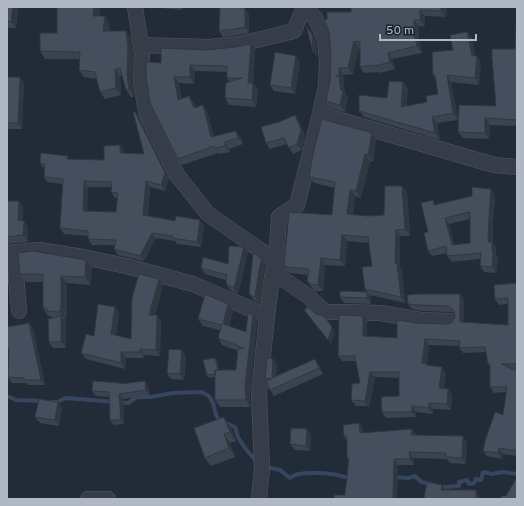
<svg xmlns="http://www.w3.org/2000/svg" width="524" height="506" font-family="Overpass,sans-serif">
<rect width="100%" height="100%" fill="#222b38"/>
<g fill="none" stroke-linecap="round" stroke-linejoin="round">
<path stroke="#36465f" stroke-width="4" d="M7 396 16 400 44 401
M52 402H57L66 398 128 403 137 397H151L173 393 201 392 209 396 213 403 216 415 219 420 235 427C236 430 237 434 238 437 241 443 253 459 258 462
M266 467 280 470 290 478C293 476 296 474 299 474 307 472 329 473 337 475 343 477 346 477 352 478
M393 477 408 478 415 476 421 482 431 484
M438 486 446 487 459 486V482L467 480 469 484 474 483 476 479 481 480 483 472 492 474 502 472 517 474"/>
<g stroke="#515864" stroke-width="16">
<path id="minor" d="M135 7 142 53 141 82 146 112 162 146 177 175 208 214 276 261 280 277 308 296 325 312H346L381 313 421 320 450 321
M141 45 209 47 240 44 294 31 304 7
M320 114 494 165 517 167
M14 252 19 311
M7 253 39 250 83 257 126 266 193 284 267 316
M88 499H108
M259 499 262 469 259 394 267 316 272 277 276 261 279 217 297 205 320 114 326 86 327 61 325 39 315 18 306 7"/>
</g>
<use href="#minor" stroke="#363d49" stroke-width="15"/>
</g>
<path fill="#3a4350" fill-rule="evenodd" d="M7 7H18L16 28H7Z
M57 7H100L99 16 110 24 109 31 131 38 133 54 132 82 134 97H131L126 90 122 76H120L121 95 105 99 100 92 97 79 84 77 79 70 80 59H45L40 51 57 33Z
M150 7H183L182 10Z
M351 7H447L446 17 425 16V26H419V41L422 53 392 59 395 69 380 73 379 72 364 73 360 67V48H359L353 74 343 75 344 82H343L344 83 345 93 348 97 345 112 331 108 326 101 351 12Z
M249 14V33L239 35 223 37 219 31Z
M517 24V126L490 125 489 139 463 138 458 132 496 106 515 49Z
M467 32 472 38 475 56 481 63 479 85 451 82 458 120 437 123 440 140 364 117 359 111 387 98 403 82 408 89 406 106 427 102 438 94 435 78 433 75 453 50Z
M251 44 255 50 253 83 258 89 256 107 229 105 225 98 230 82 227 78V72L195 71 194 84 179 83 181 99 189 96 194 103 196 107 203 105 207 112 214 136 236 131 241 138 243 144 229 149 230 152 219 154 218 153 182 165 178 159 161 63 205 50 236 47Z
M300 62 295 94 274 91 270 85Z
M7 77 24 83 22 129H7Z
M139 117 169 178 165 191 150 187 148 216 204 225 201 247 177 244 175 241 156 238 144 261 118 255 114 249 115 245H92L88 239V236L64 234 60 228 63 184 47 182 44 177V169L40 163 70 159 104 160 124 151V153L144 154ZM88 187H111V192L115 198H117L116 212H87Z
M299 121 305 136 302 150 293 154 289 148 287 144 270 149 266 143Z
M372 133 376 140 373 161H370L361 198 355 196 353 215 368 216 384 215 407 192 410 236H400V267L402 269 405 303 370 295 371 298V304L344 303 340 297 367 292 365 289 372 266 369 243 347 241 345 266 325 265 323 291H315L312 288 307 281 308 275 290 273 288 272 284 265 332 215 335 188 314 183 309 177Z
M495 195 493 222V243L496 248V255L498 257 496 273 484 272 480 266V259L452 262 447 256V253L432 256 428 251V232L436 204ZM470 219V243L454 245 449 224Z
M7 201H19L23 208V221L28 227V242L7 244Z
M244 247 248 253 238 294 230 290 226 284V280L205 274 201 268 228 264Z
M262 259 266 265 263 276 260 303 254 300 249 294Z
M92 268 90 285 67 283V316H66V320L64 319 66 322V348H53L49 342 52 318 51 316H48L43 308V282H26L20 274Z
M159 279 163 285 155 315H157L161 321 160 356 144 355V358H126L125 369 86 359 81 353 94 336 119 313 116 336 131 339Z
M517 283V370H515L517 371V456L503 454 502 459 487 456 483 451 503 415 506 392 494 393 490 387V367L488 364 486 352 463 353 459 348V346L429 345 427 365 446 373 444 389H448L452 395 451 410 433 409V414L416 412V417L386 418 382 412 399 396V378L375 377 369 408 368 406H356L351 400 360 383 356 361H342L338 356 367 322V336L397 338 417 323 446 324 451 323 453 320 455 316 454 313 451 312 422 311 412 309 408 304 460 294 464 299V322L508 325V304L499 305 495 299Z
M228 304 233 311 229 326 246 332 253 315 257 322 250 393V407H220L215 400V377L209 378 207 375 215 358 217 361 219 370H236L238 351 222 345 218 338 220 330 203 326 198 319Z
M29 323 33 328 45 385H28L26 383H12L8 377 9 355 7 356V327Z
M182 350 186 356 184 380 171 379 167 373Z
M315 359 319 365 323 374 274 396 270 390 267 381 265 378 277 364 276 376Z
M145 381 148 386 150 395 123 399 124 424 114 425 110 420 109 397 96 396 92 391 120 383V384Z
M62 408 59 426 40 423 35 417Z
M230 426 236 441 230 443 235 457 211 466 205 458Z
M363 429V433L416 434V435L467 442 466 464 450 463 447 459 413 458 414 465H398L345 495 349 460 347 458V441L344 437Z
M311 435 310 451 295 450 290 444Z"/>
<path fill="#303741" d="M13 7H18L16 28 11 22Z
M94 7H100L98 23 93 16Z
M441 7H447L446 17 441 11Z
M245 8 249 14V33L245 27Z
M420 10 425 16V26L420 20Z
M105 16 110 24 108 39 103 31Z
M414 20 419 26V41L422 53 417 46 414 34Z
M306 25 311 31 316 41 318 58 313 52Z
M126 31 131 38 133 54 132 82 134 97 129 89 127 75Z
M467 32 472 38 476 60 477 56 481 63 479 85 475 78 472 56Z
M354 41 359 48 353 74 348 68Z
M251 44 255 50 253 89 248 83Z
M388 53 392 59 395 69 390 62Z
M296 56 300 62 295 94 291 88Z
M190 65 195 71 194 84 190 77Z
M339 68 343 75 344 82 339 76Z
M115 69 120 76 121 95 116 88Z
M447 75 451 82 458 120 453 113Z
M20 77 24 83 22 129 18 123Z
M174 77 179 83 183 107 178 100Z
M339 77 344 83 345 93 348 97 345 112 340 105 341 90Z
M403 82 408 89 406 113 401 107Z
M253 83 258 89 256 107 252 100Z
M189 96 194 103 198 114 194 108Z
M203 105 207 112 216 143 211 137Z
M135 112 139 117 169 178 165 191 161 185Z
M295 115 299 121 305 136 302 150 297 144Z
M432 117 437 123 440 140 435 133Z
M485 118 490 125 489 139 485 133Z
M236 131 241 138 243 144 238 138Z
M372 133 376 140 373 161 368 155Z
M225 142 229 149 230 152 225 146Z
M120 145 124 151V158L120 153Z
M365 154 370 161 361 198 356 191Z
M84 181 88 187 87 217 83 211Z
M146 181 150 187 147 221 143 215Z
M402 186 407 192 410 236 405 229Z
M491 189 495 195 493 222V243L496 248V255L498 257 496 273 492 267 488 242 489 216Z
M350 190 355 196 352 221 347 214Z
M19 201 23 208V227L18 220Z
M445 218 449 224 456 251 452 245Z
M200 220 204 225 201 247 197 242Z
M24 221 28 227V242L23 235Z
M396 230 400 236V267L402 269 405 303 401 297 395 263Z
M152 233 156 238 144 261 140 256Z
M342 235 347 241 345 266 340 260Z
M244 247 248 253 238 294 234 288Z
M321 258 325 265 323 291 318 285Z
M262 259 266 265 263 276 260 303 255 297 259 270Z
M86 260 92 268 90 285 85 277Z
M61 276 67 283V316L61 308Z
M159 279 163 285 153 321 149 315Z
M367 292 371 298V304L367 298Z
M460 294 464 299V327L460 322Z
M228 304 233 311 228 330 223 324Z
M115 307 119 313 115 340 111 334Z
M60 308 66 316V320L60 312Z
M157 315 161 321 160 356 156 350Z
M253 315 257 322 250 393V407L246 400 245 386Z
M61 316 66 322V348L61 342Z
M363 316 367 322V342L363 336Z
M29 323 33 328 45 385 41 380Z
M332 327 335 332 331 345 328 340Z
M425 339 429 345 427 365 422 363Z
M140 349 144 355V358L140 352Z
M182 350 186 356 184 380 180 374Z
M121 352 126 358 125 369 121 363Z
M215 358 217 361 220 376 218 373Z
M273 359 277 364 276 384 272 378Z
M315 359 319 365 323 374 319 368Z
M442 367 446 373 443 394 439 388Z
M370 372 375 377 369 408 365 402Z
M145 381 148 386 150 395 146 390Z
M448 389 452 395 451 410 447 404Z
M119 394 123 399 124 424 121 420Z
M58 402 62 408 59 426 55 420Z
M429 403 433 409V414L429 408Z
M412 406 416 412V417L412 412Z
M224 417 230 426 236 441 230 432Z
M359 423 363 429 364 439 360 433Z
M307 429 311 435 310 451 306 446Z
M412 429 416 434 415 441 411 435Z
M224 434 230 443 235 457 229 448Z
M463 436 467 442 466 464 462 458Z
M499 448 503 454 502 459 498 453Z
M409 452 413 458 414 465 410 459Z
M394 459 398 465 397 499H393Z
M442 485 446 491 441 490Z
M476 490 480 496V499H476Z"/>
<path fill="#444e5d" stroke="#303741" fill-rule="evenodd" d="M7 7H13L11 22 7 21Z
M57 7H94L93 16H105L103 31H126L128 46 127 75 129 89 126 90 120 68 115 69 116 88 100 92 95 72 79 70 80 52 40 51V33H57Z
M220 7 245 8V27L234 29 219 31Z
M351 7H441V11L420 10V20H414V34L417 46 388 53 390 62 375 66V65L360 67V42L354 41 348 68H339V76H336L339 77 341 90 343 91 340 105 326 101 330 80 331 55 329 31 324 20 327 19V12H351Z
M516 24H517V120L485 118V133L458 132 459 105 496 106 492 58V49H515Z
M306 25 312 35 313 52Z
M467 32 472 56H477L475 78 447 75 453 113 432 117 435 133 359 111V95L387 98 389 81 403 82 401 107 427 102 426 96 438 94 435 75H433L432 52 453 50 450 35Z
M251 44 248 83H253L252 100 225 98 226 83 242 78H227V66L190 65V77H174L178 100 189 96 194 108 203 105 211 137 236 131 238 138 225 142V146L215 148 214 146 178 159 150 103 146 75V62L161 63V48L205 50 236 47Z
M275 52 296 56 291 88 270 85Z
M7 77H20L18 123H7Z
M133 112H135L165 173 161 185 146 181 143 215 175 221 176 216 200 220 197 242 173 238V236L152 233 140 256 114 249 116 240 88 239V231L60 228 63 179 44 177 45 164 40 163 41 153 68 156 67 159 104 160V146L120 145V153L144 154ZM84 181 112 182 111 192 118 193 116 212 83 211Z
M295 115 301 130 297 144 289 148 284 138 266 143 261 127 279 122Z
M322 119 372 133 368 155 365 154 356 191 350 190 347 214 368 216 384 215 385 186H402L405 229 396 230 395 263H397L401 297 365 289 362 267 372 266 368 237 342 235 340 260 321 258 318 285 311 284 307 281 309 269 286 267 284 265 289 212 332 215 335 182 309 177 314 149Z
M472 187 491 189 489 216 488 242H492V251L493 252 492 267 480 266 481 253 447 256 446 246 428 251 424 233 428 232 421 203 433 200 434 205 472 196ZM470 212V243L452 245 445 218Z
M7 201H19L18 220 24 221 23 235 7 237Z
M229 246 244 247 234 288 226 284 227 275 201 268 203 257 228 264Z
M33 251 86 260 85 277 61 276V308H60V312L47 311V308H43V274H20L18 253Z
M253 253 262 259 259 270 255 297 249 294Z
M139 274 159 279 149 315H157L156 350 140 349V352H121V363L81 353 86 334 94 336 98 304 115 307 111 334 131 339 132 298Z
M517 283V364H501L517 371V451L499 448 498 453 483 451 485 441 495 412 503 415 507 387H490V364H488L485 347 459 348 460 341 425 339 422 363H426V365L442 367 439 388 448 389 447 404 429 403V408L412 406V412H382L381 397 399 396V372H370L365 402 364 401 351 400 352 384 360 383 355 356H338L339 315 363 316V336L397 338V320L417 323 446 324 451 323 453 320 455 316 454 311 451 308 447 306 418 305 408 304 407 295 419 294H460V322L508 325V298L495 299 494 285Z
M340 291 367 292V298L340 297Z
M205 294 228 304 223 324 246 332 248 313 253 315 245 386 246 400H215V370H236L238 349 244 348 218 338 222 325 198 319Z
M308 307 316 314 324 316 332 327 328 340 304 310Z
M61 316V342H49L48 319Z
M29 323 41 380H24V378L8 377 9 349H7V327Z
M169 349 182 350 180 374 167 373Z
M215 358 218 370H215V374L207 375 203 360Z
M267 358 273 359 272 378 315 359 319 368 270 390 266 381 271 379 265 378Z
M93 381 120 383V384L145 381 146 390 119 394 121 420H110L109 392 92 391Z
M39 399 58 402 55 420 35 417Z
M224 417 230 432 224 434 229 448 205 458 194 428Z
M359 423 360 433 412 429 411 435 463 436 462 458 446 457V453L409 452 410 459H394L393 499H334V495H345L349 458H347V436L344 437 343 425Z
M291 428 307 429 306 446 290 444Z
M517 477V499H501V496H506Z
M427 482 442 485 441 490H476V499H427L424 498Z"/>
<rect width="524" height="506" fill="none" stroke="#b1b8c5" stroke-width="16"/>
<path d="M380 34v6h96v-6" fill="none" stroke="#b1b8c5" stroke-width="2"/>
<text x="386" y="34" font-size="12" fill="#b1b8c5" stroke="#1b222d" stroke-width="3" paint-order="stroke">50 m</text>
</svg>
